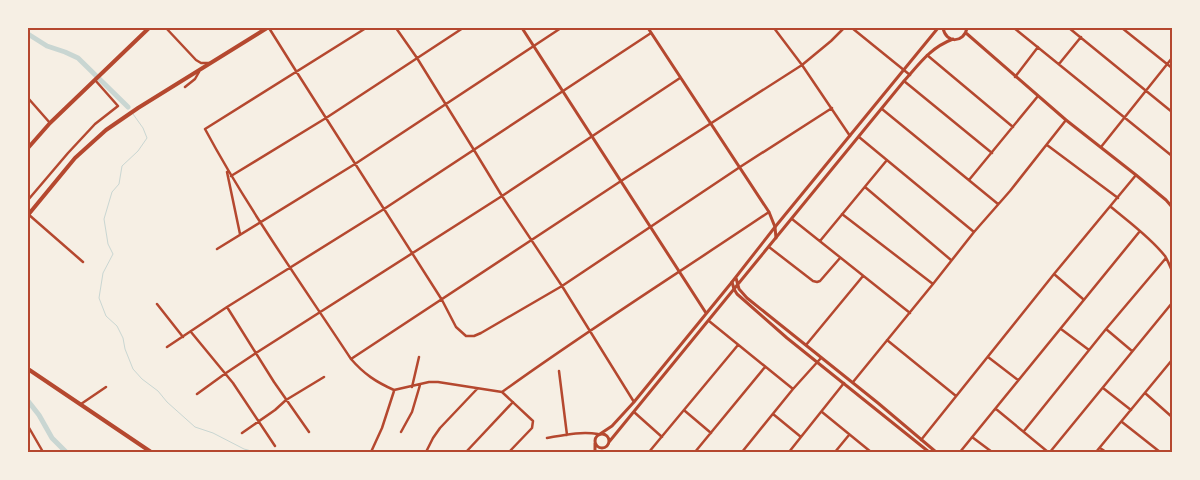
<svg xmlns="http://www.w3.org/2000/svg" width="1200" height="480" font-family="Jost,sans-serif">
<rect width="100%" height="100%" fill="#f6efe4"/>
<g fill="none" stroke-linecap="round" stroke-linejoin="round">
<path stroke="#c9d6d2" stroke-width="1" d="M133 114 143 128 147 138 138 151 122 166 119 184 112 192 104 219 108 244 113 254 103 273 99 298 106 316 117 326 123 338 125 349 133 369 142 379 158 391 167 402 195 427 213 433 244 449 255 452"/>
<path stroke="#c9d6d2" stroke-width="5" d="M28 34 47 46 65 52 78 58 128 107
M28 401 39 415 52 438 66 452"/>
<path stroke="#b5482f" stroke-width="2.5" d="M166 28 196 60 201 63H209
M269 28 296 71 442 300 456 327 466 336H474L481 333 562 286 740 167 832 108
M366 28 205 129C248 209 301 283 351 359 364 374 376 382 394 390L429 382H438L502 392
M396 28 417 58 474 150 502 196 562 286 634 402
M774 28 802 65 850 136
M852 28 910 75
M1014 28 1172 156
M1069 28 1172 112
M1122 28 1172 68
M927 55 1013 127
M1059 64 1081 37
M1015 77 1038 47
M904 81 992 153
M185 87 195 79 199 72
M28 98 50 123
M882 109 998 204
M859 137 974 232
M1047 145 1118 198
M1101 147 1172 58
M227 172 240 234
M231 176 326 118 463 28
M969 180 1038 96
M865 187 951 260
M28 200 68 153 95 124 118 106 95 80
M1111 207C1129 222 1150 237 1165 256 1168 261 1170 266 1172 271
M28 214 83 262
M842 214 933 284
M792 219 910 313
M820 241 887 160
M769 247 813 281 817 282 820 281 840 258
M217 249 355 164 561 28
M1054 274 1083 299
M157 304 183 337
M227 307 274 382 309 432
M709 321 793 389
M1061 329 1089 350
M1106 329 1132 351
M191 332 233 383 275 446
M887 340 956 396
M806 345 863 276
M167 347 227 307 384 209 651 33
M988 357 1018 380
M351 359 621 181 802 65 831 41 844 28
M559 371 567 435
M853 382 933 284 974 232 1010 191 1066 120
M412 387 419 357
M1103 388 1131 410
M502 392C589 329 680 272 769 212
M502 392 533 421 532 428 509 452
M1145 393 1172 417
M197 394 226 373 256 353 502 196 680 78
M81 404 106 387
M996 409 1048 452
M685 411 711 433
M634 412 662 437
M822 412 871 452
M773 414 801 437
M1122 422 1160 452
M28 426 43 452
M1024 431 1106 329 1166 258
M401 432 412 412 420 385
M242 433 275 410 286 400 324 377
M972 437 992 452
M547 438C564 435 581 431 598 434
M921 440 1054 274 1136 175
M1100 448 1106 452
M371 452 382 428 394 391
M426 452 433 438 440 428 477 389
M466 452 513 402
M649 452 738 345
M695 452 765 367
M742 452 793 389 821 358
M789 452 844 383
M835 452 849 435
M960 452 1140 231
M1050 452 1172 303
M1096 452 1172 360"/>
<path stroke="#b5482f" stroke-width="3" d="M522 28 706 313
M648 28 769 212 775 227 776 238
M595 441a7 7 0 1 1 14 0a7 7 0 1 1-14 0Z
M600 434 612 426 634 402 732 282
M609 442 734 289
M595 443V452"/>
<path stroke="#b5482f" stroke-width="3" d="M943 28C946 44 964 43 967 28
M966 33 1066 120 1136 175 1166 200 1172 207
M736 278 739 289 747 298 878 403 936 452
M734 289 904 81C920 63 930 48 953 39
M929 452 787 338 737 294 734 289 732 282 775 227 938 28"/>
<path stroke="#b5482f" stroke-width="4" d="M28 148 50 123 149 28
M28 215 75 158 106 130 138 108 267 28
M28 369 151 452"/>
</g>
<rect width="1200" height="480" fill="none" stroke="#f6efe4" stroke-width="58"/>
<rect x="29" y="29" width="1142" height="422" fill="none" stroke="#b5482f" stroke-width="2"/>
</svg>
